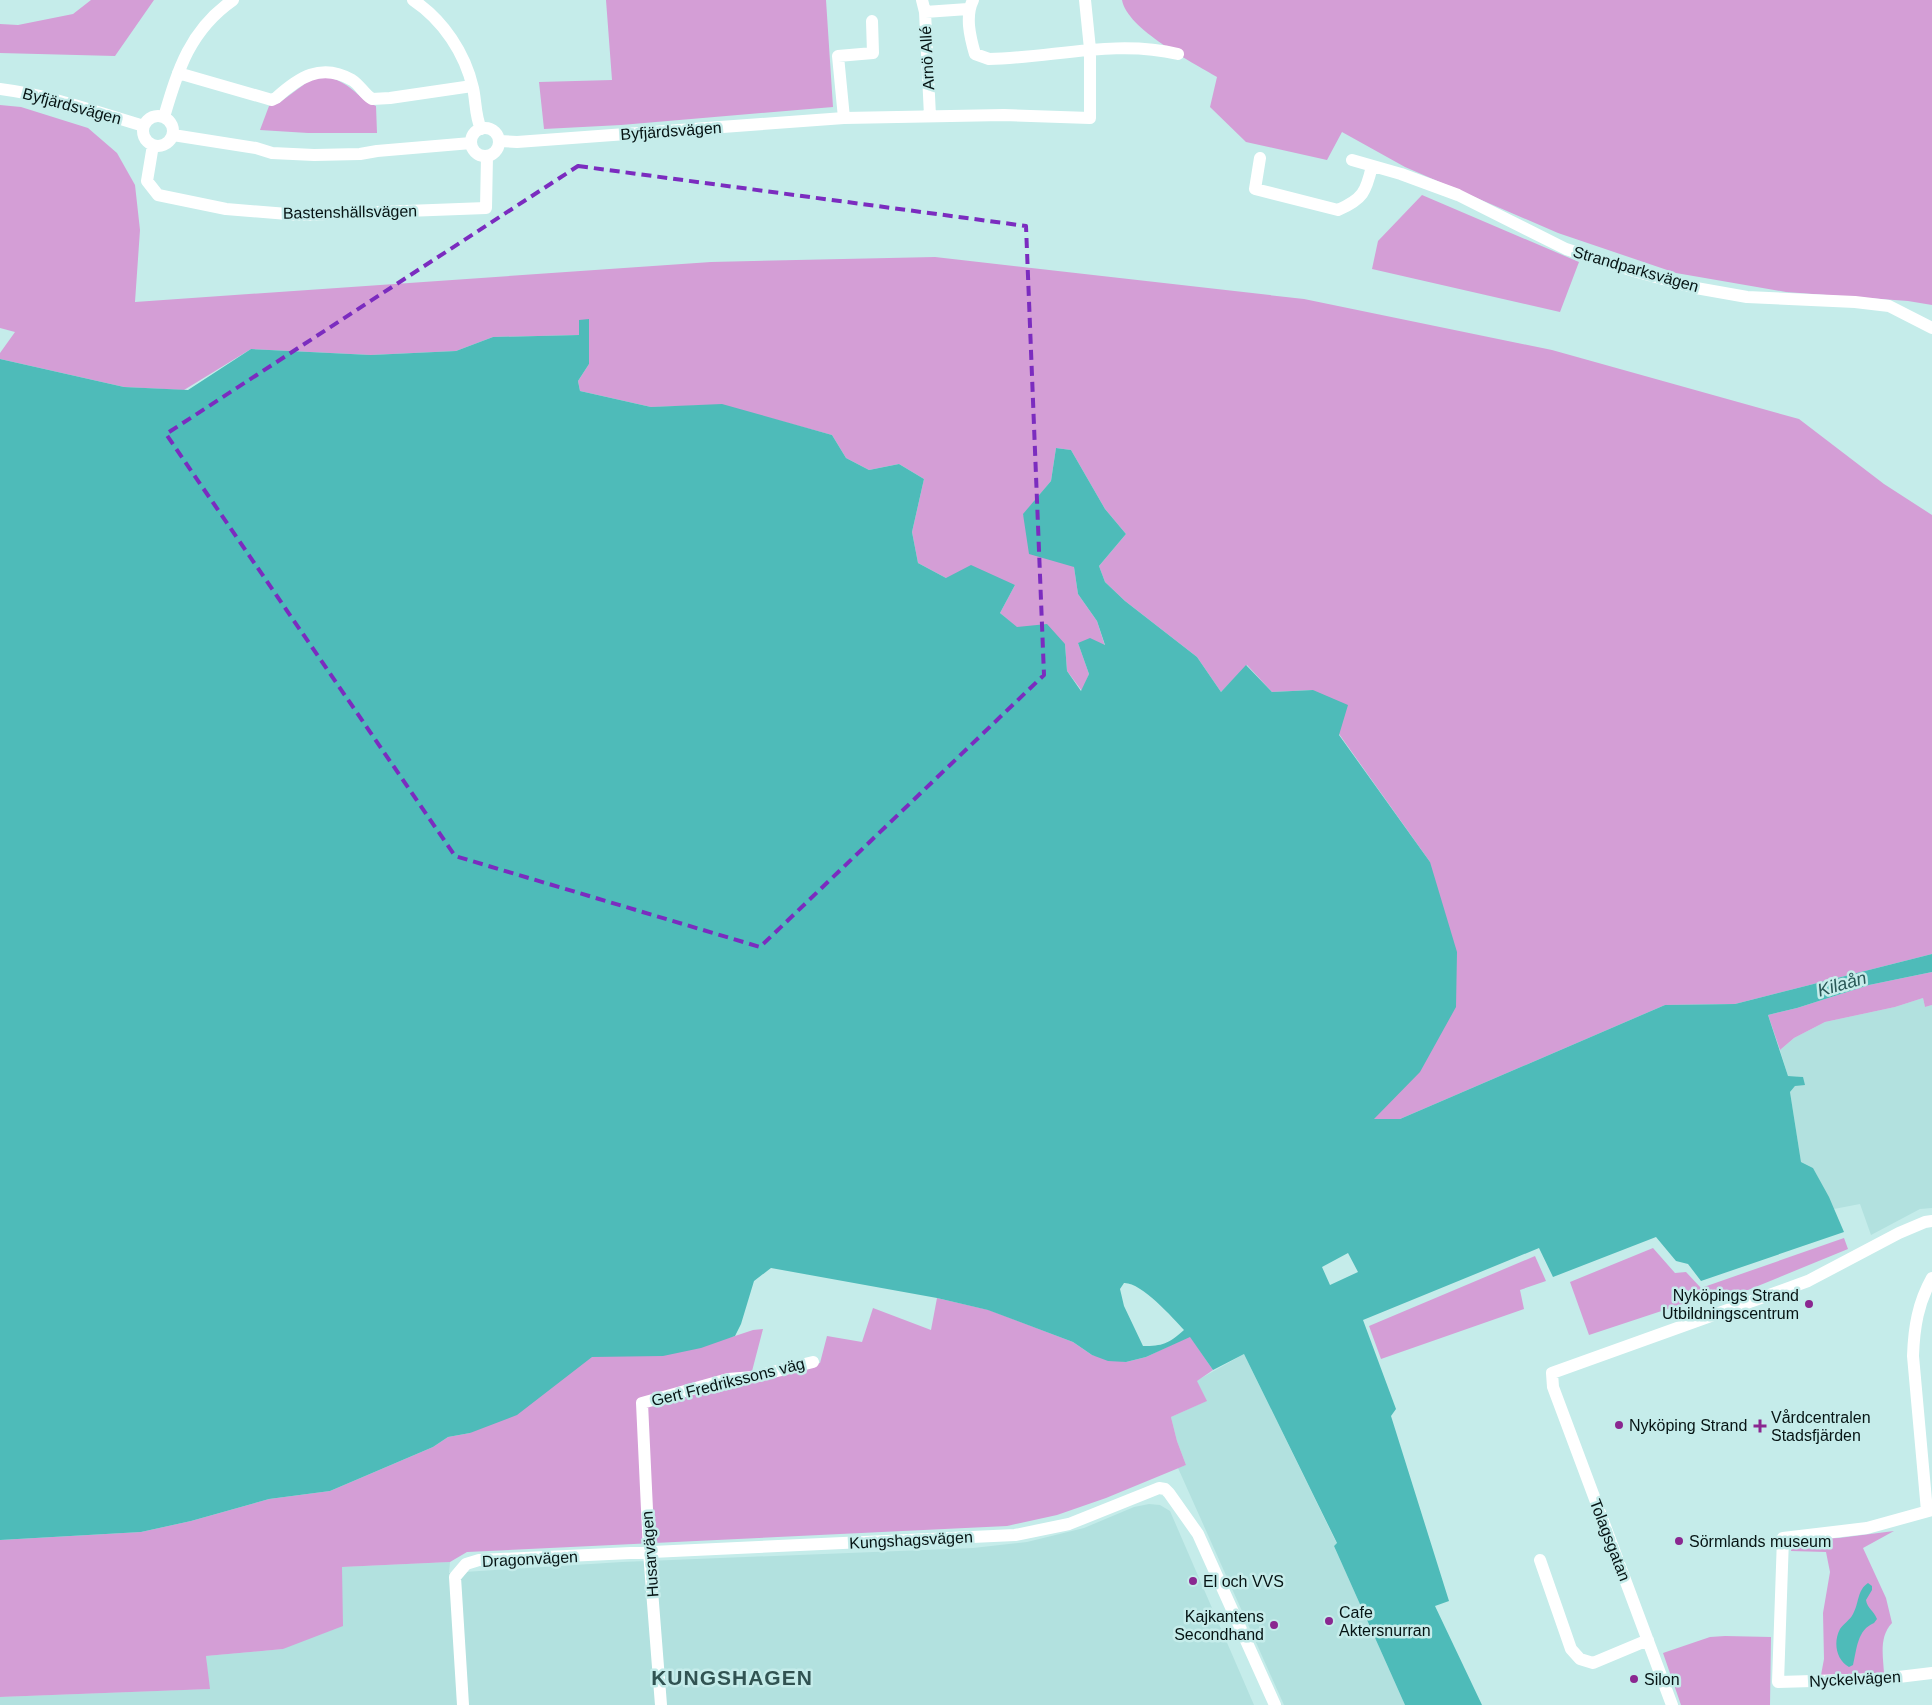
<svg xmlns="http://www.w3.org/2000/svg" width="1932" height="1705" font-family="Helvetica,sans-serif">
<rect width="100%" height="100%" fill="#c5ecea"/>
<path fill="#b2e1df" d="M1923 998 1925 1007 1932 1005V1208L1920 1209 1871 1235 1860 1204 1834 1209 1813 1168 1801 1162 1790 1092 1803 1077 1788 1076 1780 1050 1794 1038 1825 1022 1895 1007Z
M1244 1354 1337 1544 1334 1546 1405 1705H1284L1178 1468 1186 1465 1177 1441 1171 1417 1206 1401 1196 1381Z
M1149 1504 1160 1505 1170 1511 1254 1705H0V1697L209 1689 206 1656 283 1649 342 1567 450 1562 449 1573 622 1562 973 1548 1027 1542 1084 1528 1134 1507Z"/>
<path fill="#d49ed6" d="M91 0H154L115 56 0 53V24L18 25 73 14Z
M606 0H826L833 107 621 125 544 129 539 82 612 80Z
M1122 0H1932V305L1908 301 1786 292 1676 273 1558 233 1405 167 1342 132 1327 160 1246 142 1210 107 1217 77C1192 62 1127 29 1122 0Z
M326 77C352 82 355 97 376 106L377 133H308L260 130 269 106 279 103 310 80Z
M0 105 21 107 88 128 117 153 135 185 140 230 135 302 711 262 935 257 1304 299 1552 350 1799 419 1884 484 1932 515V954L1735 1004 1665 1005 1400 1119H1373L1420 1071 1430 862 1339 734 1313 690 1272 692 1247 665 1221 692 1197 657 1125 601 1105 582 1099 566 1126 534 1105 509 1071 450 1056 448 1051 481 1023 515 1074 567 1078 594 1097 621 1105 646 1078 643 1089 674 1082 691 1067 671 1065 644 1016 627 1000 613 1015 585 946 578 918 563 912 532 924 479 899 464 869 470 846 458 832 435 722 405 651 407 580 391 578 381 589 364 588 319 579 335 493 337 456 351 371 355 251 349 184 390 124 387 0 359V353L15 332 0 328Z
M1422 195 1579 262 1560 312 1372 269 1378 241Z
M1932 972V1005L1925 1007 1923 998 1895 1007 1825 1022 1794 1038 1780 1050 1768 1015 1797 1008 1869 985Z
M1844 1238 1848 1249 1748 1290 1722 1291 1589 1335 1570 1282 1653 1248 1675 1273 1686 1272 1701 1288Z
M1535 1256 1546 1281 1520 1290 1524 1309 1381 1359 1369 1326Z
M937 1298 989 1310 1073 1342 1092 1355 1126 1362 1146 1357 1190 1336 1213 1370 1197 1381 1207 1401 1171 1417 1177 1441 1186 1465 1106 1498 1057 1515 1007 1526 467 1552 450 1562 342 1567 343 1626 283 1649 206 1656 210 1689 0 1697V1540L141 1532 191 1521 269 1499 330 1491 433 1447 448 1437 470 1433 587 1351 732 1337 753 1330 763 1329 751 1375 820 1363 827 1336 862 1342 873 1308 931 1330Z
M1894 1531 1863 1548 1886 1598 1892 1623C1879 1637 1883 1655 1884 1673L1821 1675 1824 1659 1823 1613 1830 1572 1826 1552 1791 1551 1792 1540 1839 1538Z
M1725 1636 1771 1637 1770 1705H1681L1663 1653 1710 1637Z"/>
<path fill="#4ebbb9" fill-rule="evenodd" d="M589 319V364L578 381 580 391 651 407 722 404 832 435 846 458 869 470 899 464 924 479 912 532 918 563 946 578 971 565 1015 585 1000 613 1017 627 1047 624 1065 644 1067 671 1081 691 1089 674 1078 643 1090 638 1105 645 1097 621 1078 594 1074 567 1029 554 1023 514 1051 481 1056 448 1071 450 1105 509 1126 534 1099 566 1105 582 1125 601 1197 657 1221 692 1246 665 1272 692 1313 690 1348 705 1339 735 1430 862 1457 952 1456 1007 1420 1072 1374 1119H1400L1665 1005 1735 1004 1932 954V972L1869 985 1797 1008 1768 1015 1788 1076 1803 1077 1805 1085 1795 1086 1790 1092 1801 1162 1813 1168 1829 1197 1844 1232 1701 1281 1688 1264 1676 1261 1656 1237 1553 1277 1539 1248 1363 1320 1396 1409 1391 1416 1449 1601 1435 1606 1482 1705H1405L1334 1546 1337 1543 1244 1354 1213 1370 1190 1337 1146 1357 1126 1362 1108 1361 1092 1355 1073 1342 988 1310 937 1298 771 1268 754 1281 741 1324 735 1336 701 1348 663 1356 592 1357 517 1415 470 1433 448 1437 433 1447 330 1491 269 1499 191 1521 141 1532 0 1540V359L124 387 188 390 251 349 371 355 456 351 493 337 579 335V320ZM1348 1253 1358 1272 1330 1285 1322 1267ZM1124 1283C1141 1282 1173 1318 1184 1330 1168 1344 1163 1346 1143 1346L1124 1306 1120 1289Z
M1868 1583 1872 1586V1590L1866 1600C1867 1608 1874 1611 1877 1619L1874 1623C1857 1630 1857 1649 1853 1665L1849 1667C1836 1660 1833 1642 1840 1629 1843 1624 1850 1620 1853 1614 1859 1604 1857 1590 1868 1583Z"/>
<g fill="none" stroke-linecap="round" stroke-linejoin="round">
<path stroke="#fff" stroke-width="12" d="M413 0C443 20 465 53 473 88 476 101 475 116 481 129
M922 0 925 12 930 116
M973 0C965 16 970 37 975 54L989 59C1052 58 1115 39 1178 54
M925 12 968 9
M178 73 272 100 276 98C298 78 321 62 352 80 360 85 364 94 372 99L390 98 472 86
M0 89C49 95 97 112 144 126
M143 131a15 15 0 1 1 30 0a15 15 0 1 1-30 0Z
M164 117C178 69 190 30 233 0
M844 118 838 56 873 53 872 21
M471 142a14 14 0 1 1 28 0a14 14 0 1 1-28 0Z
M173 135 256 148 272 153 314 155 360 154 377 151 471 143
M499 141 517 142 844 118 1004 115 1090 118V49L1085 0
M153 145 147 181 158 195 226 209 300 215 486 208 487 156
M1260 158 1255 189 1338 210C1363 199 1366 192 1372 166
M1352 160 1401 174 1458 195 1566 249 1634 271 1696 288 1747 297 1855 302 1889 306 1932 328
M1932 1510 1867 1528 1783 1538 1778 1682 1882 1679 1932 1673
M1927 1511 1913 1356C1914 1327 1918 1303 1932 1278
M1540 1560 1571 1649 1580 1659 1593 1663 1648 1640
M463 1705 455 1577 466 1564 479 1560 1015 1535 1069 1524 1159 1488 1165 1489 1169 1493 1198 1534 1275 1705
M661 1705 649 1552 642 1403 728 1379 753 1377 813 1362
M1672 1705 1553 1387 1552 1373 1808 1281 1899 1233 1925 1222 1932 1221"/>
</g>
<path fill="none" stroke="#7b2cbf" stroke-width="4" stroke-dasharray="10 6" stroke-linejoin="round" d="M578 166 1026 226 1044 675 760 947 455 856 166 434Z"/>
<g fill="#8a2790" stroke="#c5ecea" stroke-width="2">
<circle cx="1809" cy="1304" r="5"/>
<circle cx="1619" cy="1425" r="5"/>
<path d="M1757.5 1418.5h5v5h5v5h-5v5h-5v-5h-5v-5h5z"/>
<circle cx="1679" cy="1541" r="5"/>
<circle cx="1193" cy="1581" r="5"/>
<circle cx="1329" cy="1621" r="5"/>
<circle cx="1274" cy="1625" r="5"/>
<circle cx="1634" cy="1679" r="5"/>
</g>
<g text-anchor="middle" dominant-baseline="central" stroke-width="5" stroke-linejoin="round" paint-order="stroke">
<g font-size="16" fill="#061414" stroke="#c5ecea">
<text transform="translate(927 58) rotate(-93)">Arnö Allé</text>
<text transform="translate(72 106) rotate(15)">Byfjärdsvägen</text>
<text transform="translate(671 131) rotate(-4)">Byfjärdsvägen</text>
<text transform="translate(350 212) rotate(-1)">Bastenshällsvägen</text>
<text transform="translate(1636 269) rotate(16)">Strandparksvägen</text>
<text transform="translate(728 1382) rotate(-14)">Gert Fredrikssons väg</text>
<text transform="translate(911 1540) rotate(-3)">Kungshagsvägen</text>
<text transform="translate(1610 1540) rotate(69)">Tolagsgatan</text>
<text transform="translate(650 1554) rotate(-94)">Husarvägen</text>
<text transform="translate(530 1559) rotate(-3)">Dragonvägen</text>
<text transform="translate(1855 1679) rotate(-3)">Nyckelvägen</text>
</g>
<g font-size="16" fill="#061414" stroke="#c5ecea" text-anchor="start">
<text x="1799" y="1295" text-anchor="end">Nyköpings Strand<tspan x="1799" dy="18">Utbildningscentrum</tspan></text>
<text x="1771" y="1417">Vårdcentralen<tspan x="1771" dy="18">Stadsfjärden</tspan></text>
<text x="1629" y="1425">Nyköping Strand</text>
<text x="1689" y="1541">Sörmlands museum</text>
<text x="1203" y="1581">El och VVS</text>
<text x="1339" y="1612">Cafe<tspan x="1339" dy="18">Aktersnurran</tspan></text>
<text x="1264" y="1616" text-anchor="end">Kajkantens<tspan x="1264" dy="18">Secondhand</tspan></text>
<text x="1644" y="1679">Silon</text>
</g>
<g font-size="18" font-style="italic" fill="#295857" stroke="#c5ecea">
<text transform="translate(1842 984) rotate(-16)">Kilaån</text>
</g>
<g font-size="21" font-weight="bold" letter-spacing="1" fill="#315352" stroke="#c5ecea">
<text x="732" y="1677">KUNGSHAGEN</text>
</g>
</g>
</svg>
